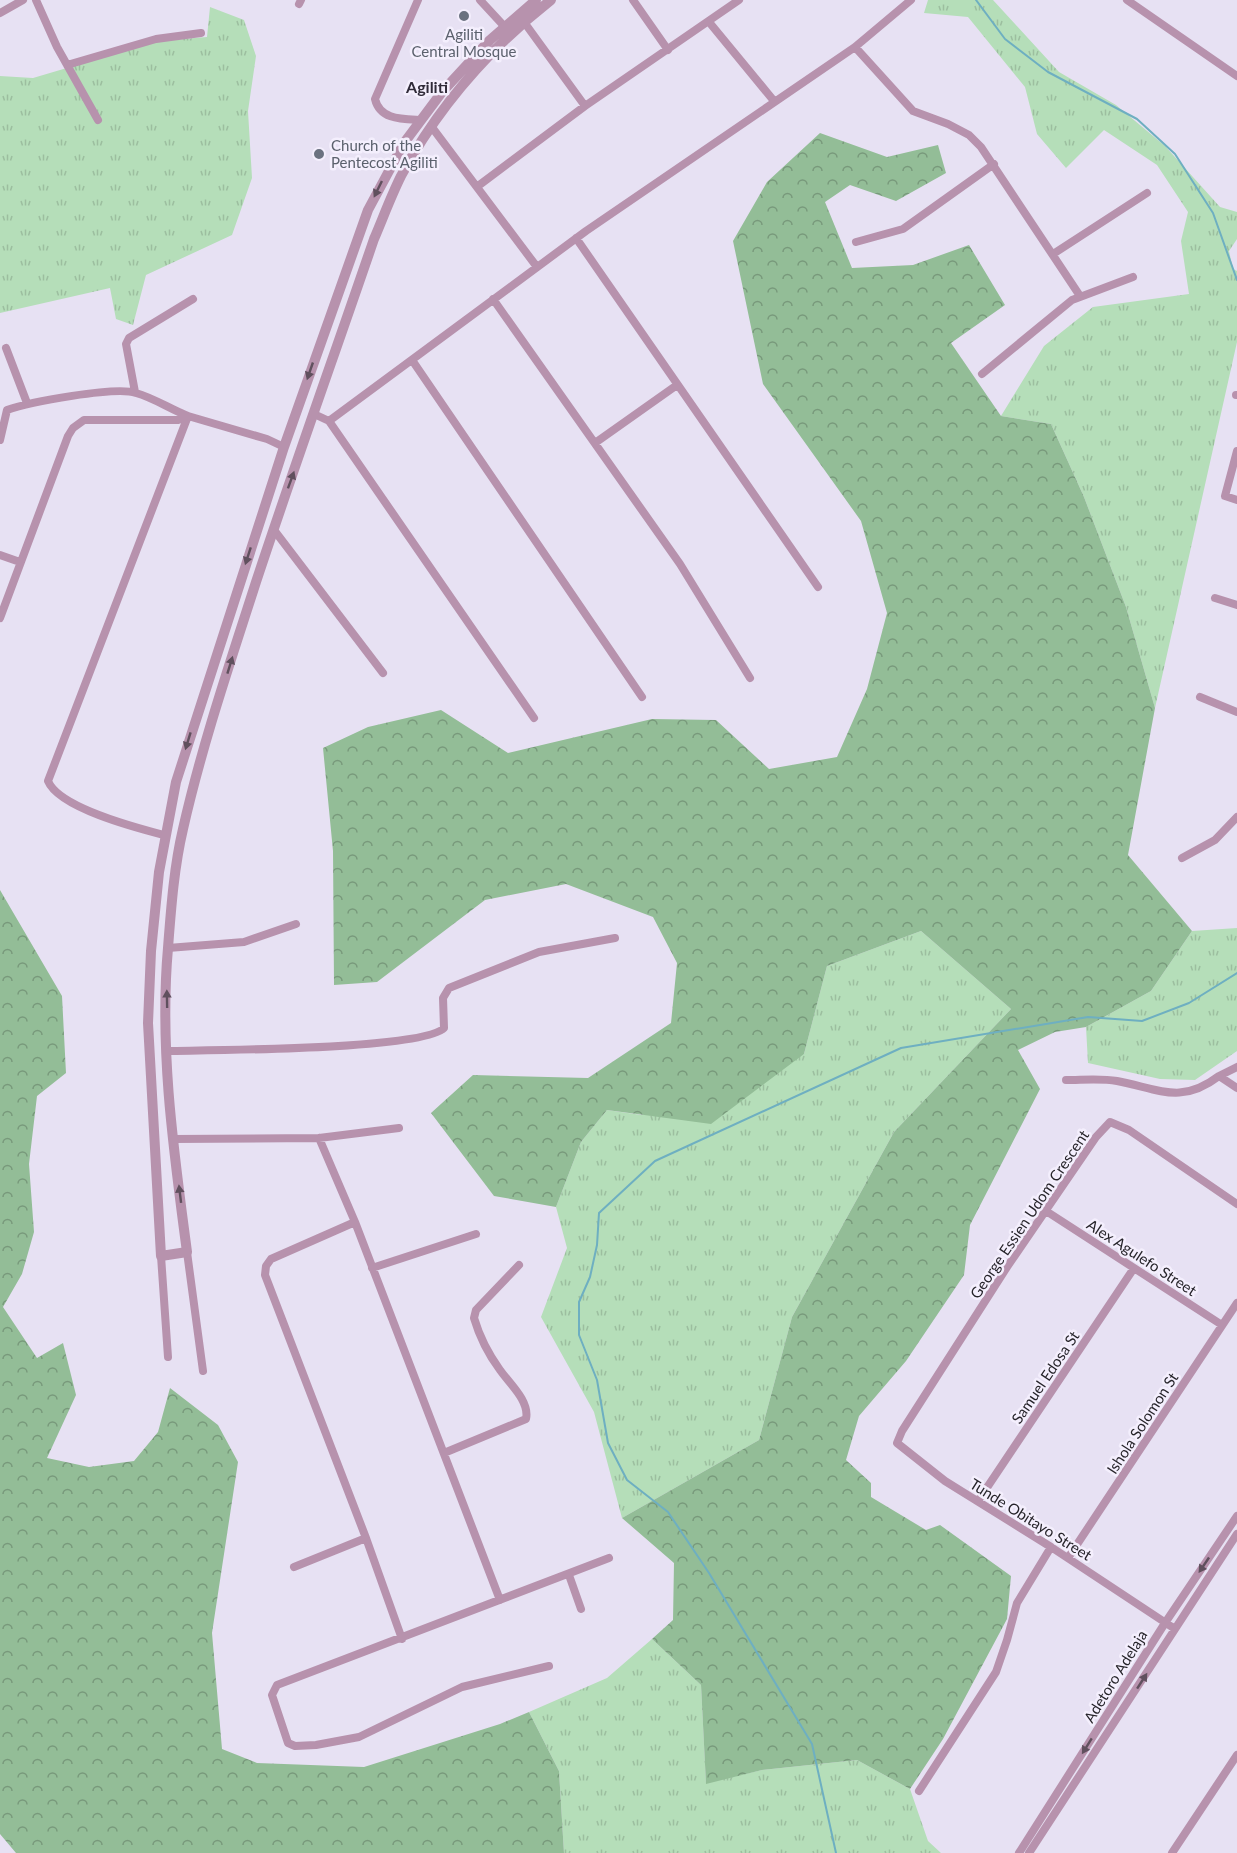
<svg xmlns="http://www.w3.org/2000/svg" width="1237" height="1853" font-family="Lato,sans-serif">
<defs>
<pattern id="grass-tufts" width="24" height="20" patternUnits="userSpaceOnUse" patternTransform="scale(1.5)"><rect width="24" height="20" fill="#b5deb9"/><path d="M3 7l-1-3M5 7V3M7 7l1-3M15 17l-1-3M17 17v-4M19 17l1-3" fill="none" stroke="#9cbe9f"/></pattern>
<pattern id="forest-crowns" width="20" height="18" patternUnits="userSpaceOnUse" patternTransform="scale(1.5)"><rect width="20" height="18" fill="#93bd97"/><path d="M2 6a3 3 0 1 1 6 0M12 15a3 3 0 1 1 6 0" fill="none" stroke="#78997b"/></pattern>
</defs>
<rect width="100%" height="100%" fill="#e7e1f3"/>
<path fill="url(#grass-tufts)" d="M928 0H993L1059 72 1116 105 1165 146 1220 207 1237 212V239L1229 251 1233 269 1237 271V342L1155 708 1126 607 1084 497 1051 424 1001 416 1044 346 1093 307 1189 294 1181 241 1188 212 1157 165 1104 130 1066 168 1037 134 1025 87 968 17 924 13Z
M210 7 244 20 256 56 248 111 252 178 232 235 146 275 133 325 116 319 110 288 0 313V76L33 78 158 41 207 37Z
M1237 928V1051L1195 1080 1160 1079 1088 1063 1086 1027 1151 991 1192 931Z
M921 931 1011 1009 894 1132 792 1317 759 1440 622 1518 594 1412 541 1317 567 1248 556 1207 581 1142 607 1110 642 1115 804 1054 827 966Z
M652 1639 701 1685 706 1783 762 1770 857 1760 910 1789 928 1841 941 1853H564L559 1771 529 1712 607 1678Z"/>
<path fill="url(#forest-crowns)" d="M820 133 887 157 938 145 946 173 896 201 850 185 825 202 852 268 913 265 969 245 1005 305 951 343 1001 416 1051 424 1084 497 1126 607 1155 708 1128 855 1192 931 1151 991 1086 1027 1055 1032 1018 1050 1040 1089 970 1225 964 1275 906 1361 859 1416 846 1460 871 1483V1497L926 1530 940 1525 1011 1576 1007 1619 943 1739 910 1789 857 1760 762 1770 706 1784 701 1685 652 1639 673 1620 674 1563 622 1518 759 1440 792 1317 894 1132 1011 1009 921 931 827 966 804 1054 711 1124 607 1110 581 1142 556 1207 494 1196 431 1113 473 1075 588 1078 671 1023 677 963 653 917 566 884 485 900 377 982 334 985 333 851 323 748 368 727 441 710 508 753 652 719 716 720 769 769 837 757 867 689 887 613 861 521 763 384 733 241 767 182Z
M0 890 62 996 66 1073 37 1096 29 1164 34 1232 22 1274 3 1307 37 1358 63 1343 76 1395 47 1458 89 1467 134 1461 158 1432 170 1388 218 1425 238 1462 212 1633 222 1749 257 1763 364 1767 500 1724 529 1712 559 1771 564 1853H16L0 1834Z"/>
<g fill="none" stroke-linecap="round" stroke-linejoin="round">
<path stroke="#6eafc1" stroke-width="2" d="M976 0 1005 39 1048 72 1137 119 1175 154 1213 213 1237 280
M836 1853 812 1744 709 1573 668 1512 627 1480 608 1443 597 1380 579 1335V1302L590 1277 597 1245 599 1213 655 1161 901 1048 1088 1017 1142 1021 1189 1003 1237 973"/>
<path stroke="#b792ad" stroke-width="8" d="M36 0 57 47 98 120
M418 0 375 99C380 120 402 119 421 120
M480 0 504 26
M633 0 668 50
M1127 0 1237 76
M299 4 301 0
M0 13 23 0
M524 22 585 106
M709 22 774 101
M855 47 913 111 948 124 969 135 981 147 1080 296
M67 65 156 39 201 33
M431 126 537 267
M478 186 585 106 739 0
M576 238 818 587
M856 242 903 229 994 164
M1053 254 1147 193
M493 299 680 564 750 678
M6 348 27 403
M412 360 642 697
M982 374 1072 300 1133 277
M135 392 126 344 129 338 193 299
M1236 395H1237
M314 414 329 421 586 231 855 47 911 0
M329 421 534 718
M0 440 7 410C29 402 116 386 136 393 154 398 170 409 188 416L48 781C59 808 137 828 164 835
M595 443 677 385
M1237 451 1225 496 1237 500
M274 530 383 673
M0 555 20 562
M1215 598 1237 605
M0 618 68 436 73 428 84 420H178L188 416 267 439 284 447
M1200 697 1237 712
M1182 858 1215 840 1237 817
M168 948 244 942 296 924
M168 1051C211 1050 422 1050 444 1028L443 998 449 988 539 952 615 938
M1219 1076 1237 1067
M1066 1080C1082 1080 1101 1078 1117 1081 1159 1089 1181 1105 1219 1076L1237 1088
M319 1138 355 1222 500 1600
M173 1139 319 1138 399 1128
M1046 1211 1222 1325
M355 1222 271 1259 266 1266 265 1275 366 1538 402 1639
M187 1252 203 1371
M161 1256 168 1357
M372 1268 476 1234
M444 1453 526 1419C530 1401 509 1383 500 1370 489 1355 479 1335 474 1318L476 1310 519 1265
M978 1501 1134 1268
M1068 1558 1237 1303
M294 1567 366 1538
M569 1575 581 1609
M1175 1629 1051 1547 945 1481 897 1443 902 1431 1007 1267 1096 1137 1110 1122 1129 1130 1237 1204
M549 1666 462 1687 359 1737 316 1745 295 1746 288 1743 272 1695 277 1685 609 1558
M919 1791 996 1672 1007 1640 1017 1603 1051 1547
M1019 1853 1165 1623 1237 1516
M1029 1853 1237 1534
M1172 1853 1237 1755"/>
<path stroke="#b792ad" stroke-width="10" d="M536 0 490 40 442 92 404 143 368 210 284 447 176 782 159 872 151 951 148 1023 161 1256 187 1252C174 1153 159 1049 168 948 171 909 174 867 183 829 202 745 230 663 256 582 294 467 335 353 374 239 383 218 391 196 401 176 438 107 490 48 551 0"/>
</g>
<defs><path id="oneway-solid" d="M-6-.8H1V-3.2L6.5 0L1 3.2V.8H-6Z" transform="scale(1.5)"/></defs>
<g fill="#60505e">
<use href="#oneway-solid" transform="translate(378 189) rotate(116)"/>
<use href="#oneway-solid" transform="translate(310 371) rotate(109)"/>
<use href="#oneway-solid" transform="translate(291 480) rotate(-70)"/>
<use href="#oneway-solid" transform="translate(248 556) rotate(108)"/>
<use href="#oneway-solid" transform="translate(230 665) rotate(-73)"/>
<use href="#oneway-solid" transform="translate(188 741) rotate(107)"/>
<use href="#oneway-solid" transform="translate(167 999) rotate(-91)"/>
<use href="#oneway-solid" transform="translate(180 1194) rotate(-97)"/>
<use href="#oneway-solid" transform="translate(1204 1565) rotate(124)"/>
<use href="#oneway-solid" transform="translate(1142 1681) rotate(-57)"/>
<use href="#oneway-solid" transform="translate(1087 1746) rotate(122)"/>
</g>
<g fill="#6b7280" stroke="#f4effd" stroke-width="2">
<circle cx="464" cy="16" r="6"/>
<circle cx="319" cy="154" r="6"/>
</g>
<g text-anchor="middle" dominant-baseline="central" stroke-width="5" stroke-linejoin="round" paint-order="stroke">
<g font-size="15" fill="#5b616d" stroke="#f4effd">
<text x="464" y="34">Agiliti<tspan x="464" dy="17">Central Mosque</tspan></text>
<text x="331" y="145" text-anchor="start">Church of the<tspan x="331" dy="17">Pentecost Agiliti</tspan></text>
</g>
<g font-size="15" fill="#26242a" stroke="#f4effd">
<text transform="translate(1029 1214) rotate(-56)">George Essien Udom Crescent</text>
<text transform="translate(1142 1257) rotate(33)">Alex Agulefo Street</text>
<text transform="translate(1045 1377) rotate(-56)">Samuel Edosa St</text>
<text transform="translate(1142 1423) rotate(-57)">Ishola Solomon St</text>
<text transform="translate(1031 1519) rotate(32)">Tunde Obitayo Street</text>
<text transform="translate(1115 1676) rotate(-58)">Adetoro Adelaja</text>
</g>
<g font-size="16" font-weight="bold" fill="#302b39" stroke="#f4effd">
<text x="427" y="86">Agiliti</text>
</g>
</g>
</svg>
